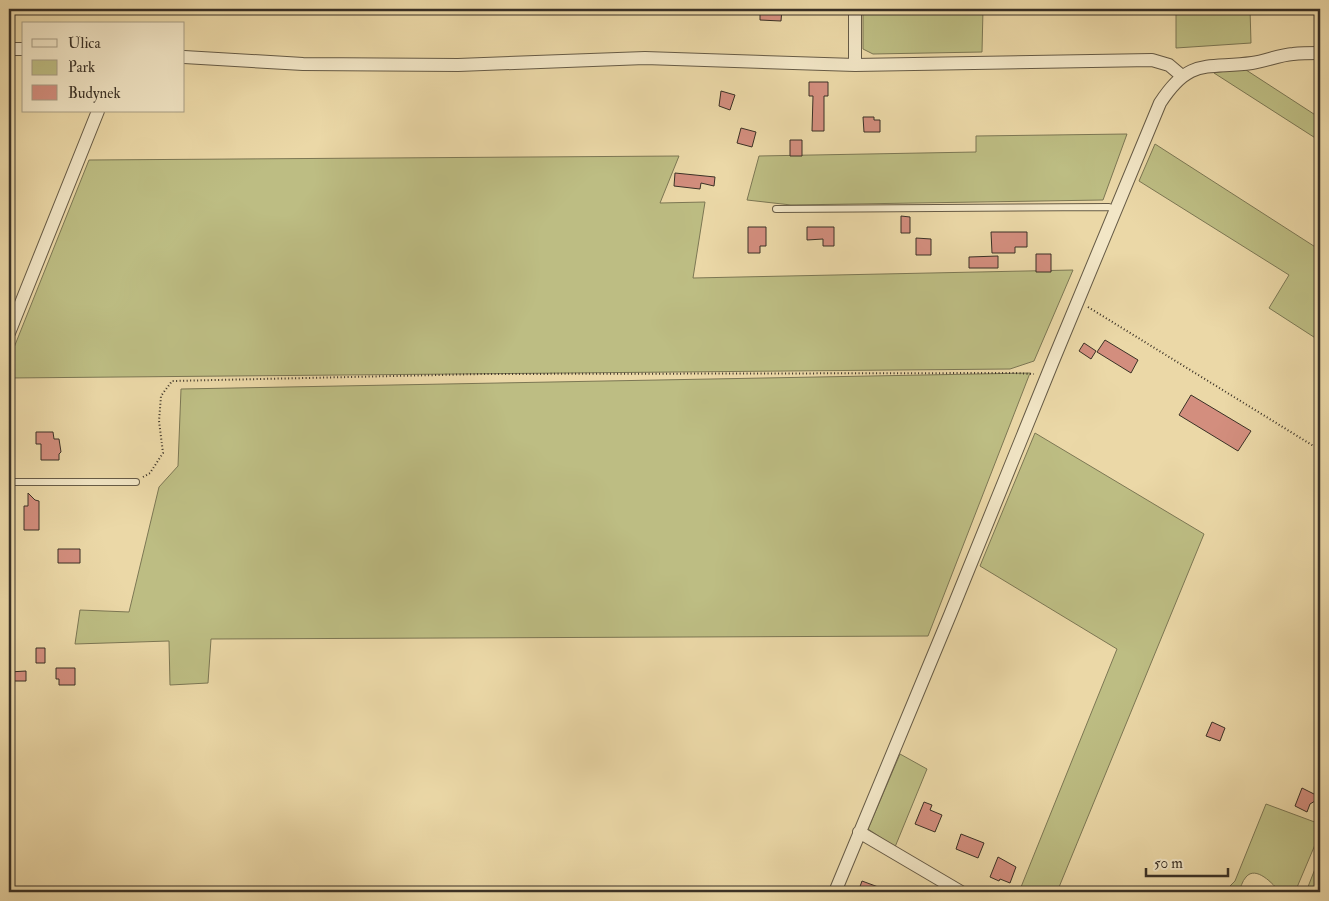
<svg xmlns="http://www.w3.org/2000/svg" width="1329" height="901" font-family="'IM FELL Double Pica',serif">
<rect width="100%" height="100%" fill="#ebd8a7"/>
<filter id="stains"><feTurbulence type="fractalNoise" baseFrequency=".004" numOctaves="4"/><feColorMatrix values="0 0 0 0 .2 0 0 0 0 .09 0 0 0 0 .02 0 0 0 .5 -.17"/></filter>
<radialGradient id="worn" r=".72"><stop offset=".6" stop-color="#630" stop-opacity="0"/><stop offset="1" stop-color="#630" stop-opacity=".3"/></radialGradient>
<path fill="#bdbd83" stroke="#7c7754" d="M863 9H983L982 52 873 54 863 49Z
M1176 9H1250L1251 43 1176 48Z
M1243 68 1320 118V141L1214 73Z
M1127 134 1103 200 791 205 747 200 759 156 976 152V136Z
M1155 144 1320 250V341L1269 308 1289 275 1139 181Z
M679 156 660 203 705 202 693 278 1073 270 1034 361 1010 369 9 378V360L89 160Z
M1030 373 928 636 211 639 208 683 170 685 169 641 75 644 80 610 129 612 159 487 178 466 181 389Z
M1035 433 1204 534 1057 892H1019L1117 649 980 566Z
M900 754 927 769 895 847 868 829Z
M1266 804 1320 824V833L1295 892H1280C1273 884 1256 865 1246 877 1242 881 1241 888 1238 892H1224L1235 881Z
M1320 856V892H1306Z"/>
<path fill="#d38e7e" stroke="#3a3126" d="M766 9H782L781 21 760 20V12H766Z
M809 82H828V96H824V131H812L813 96H809Z
M721 91 735 95 730 110 719 106Z
M863 117H874V120H880V132H864Z
M741 128 756 132 752 147 737 143Z
M790 140H802V156H790Z
M675 173 715 177 714 186 701 183 700 189 674 186Z
M901 216 910 217V233H901Z
M748 227H766V246H760V253H748Z
M807 227H834V246H823V239L807 240Z
M991 232H1027V247H1015V253H992Z
M916 238 931 239V255H916Z
M1036 254H1051V272H1036Z
M998 256V268H969V257Z
M1105 340 1138 360 1131 373 1097 352Z
M1084 343 1096 351 1091 359 1079 351Z
M1191 395 1251 431 1238 451 1179 415Z
M36 432H53L54 439H59L61 452 59 454V460H41V444H36Z
M28 493 35 500 39 501V530H24V506H28Z
M58 549H80V563H58Z
M36 648H45V663H36Z
M56 668H75V685H59V679H56Z
M26 671V681H9V672Z
M1212 722 1225 728 1220 741 1206 736Z
M1302 788 1320 797V798L1310 804 1307 812 1295 806Z
M924 802 932 805 930 810 942 815 935 832 915 824Z
M961 834 984 843 978 858 956 849Z
M998 857 1016 867 1010 883 1000 879 999 881 990 877Z
M862 881 889 891V892H858Z"/>
<g fill="none" stroke-linecap="round" stroke-linejoin="round">
<g stroke="#665b46" stroke-width="8">
<path id="service" d="M776 209 1109 207 1115 210
M9 482H136"/>
</g>
<g stroke="#665b46" stroke-width="14">
<path id="minor" d="M9 49H24
M184 57 303 64 458 65 645 58 855 65 1152 60 1169 65 1182 76
M855 65V9
M9 333 98 111
M859 832 961 892
M835 892 950 615 1053 361 1160 103C1190 57 1206 69 1252 63 1266 61 1279 55 1293 54 1302 53 1311 53 1320 53"/>
</g>
<path stroke="#3a3126" stroke-width="2" stroke-dasharray="1 2.5" stroke-linecap="butt" d="M1088 307 1320 450
M9 352 13 343
M143 477 150 473 163 453 159 421 161 396 172 381 483 374 1014 373 1034 374"/>
<use href="#service" stroke="#f2e6c6" stroke-width="6"/>
<use href="#minor" stroke="#f2e6c6" stroke-width="12"/>
</g>
<rect width="1329" height="901" fill="none" stroke="#ebd8a7" stroke-width="30"/>
<rect x="10" y="10" width="1309" height="881" fill="none" stroke="#3a3126" stroke-width="2.5"/>
<rect x="15" y="15" width="1299" height="871" fill="none" stroke="#3a3126"/>
<rect x="22" y="22" width="162" height="90" fill="#f2e6c6" stroke="#a89e86"/>
<rect x="32" y="39" width="25" height="8" fill="#f2e6c6" stroke="#a89e86"/>
<text x="68" y="48" font-size="15" fill="#3a3126">Ulica</text>
<rect x="32" y="60" width="25" height="15" fill="#bdbd83" stroke="#a89e86"/>
<text x="68" y="72" font-size="15" fill="#3a3126">Park</text>
<rect x="32" y="85" width="25" height="15" fill="#d38e7e" stroke="#a89e86"/>
<text x="68" y="98" font-size="15" fill="#3a3126">Budynek</text>
<path d="M1146 868v8h82v-8" fill="none" stroke="#3a3126" stroke-width="2.5"/>
<text x="1154" y="868" font-size="15" fill="#3a3126" stroke="#f2e6c6" stroke-width="4" paint-order="stroke">50 m</text>
<rect width="100%" height="100%" filter="url(#stains)"/>
<rect width="100%" height="100%" fill="url(#worn)"/>
</svg>
